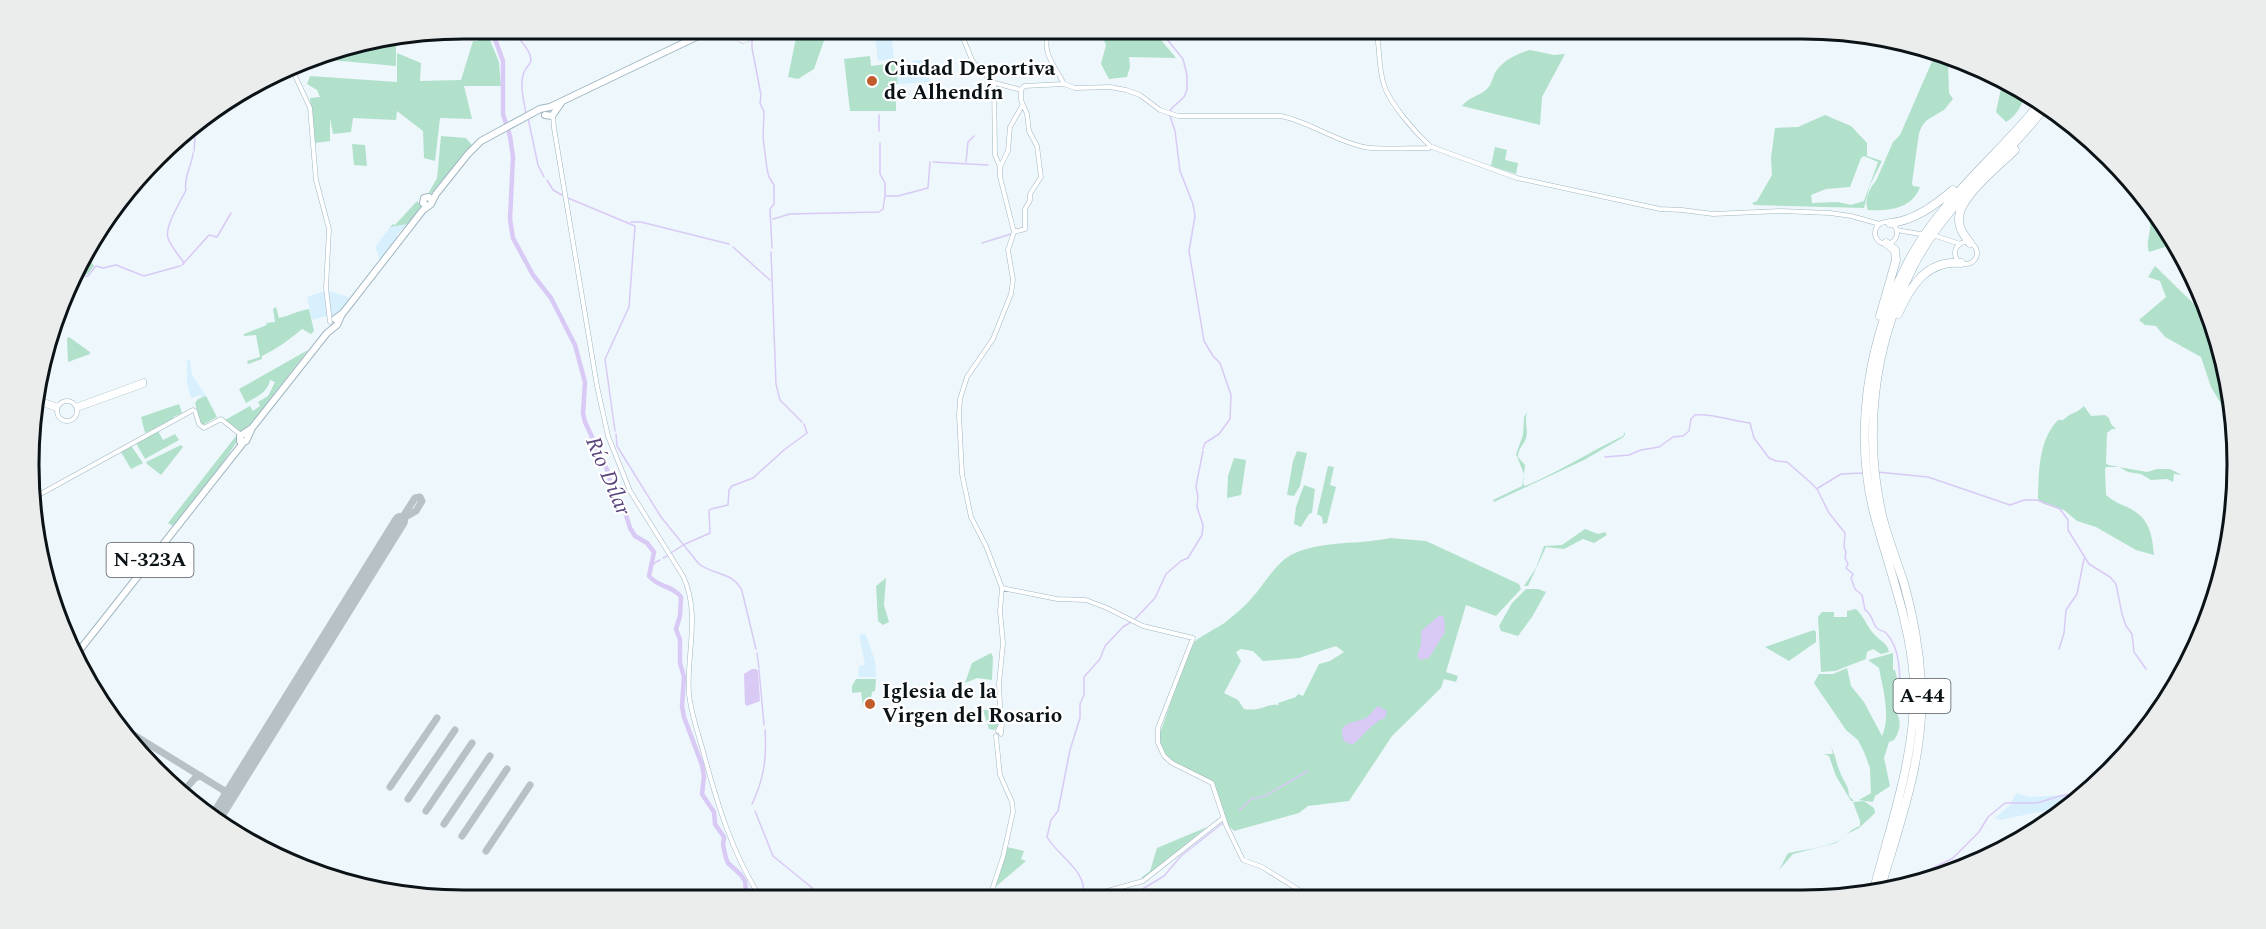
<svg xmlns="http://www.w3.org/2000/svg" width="2266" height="929" font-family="Spectral,serif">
<rect width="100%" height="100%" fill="#eef7fc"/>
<path fill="#d8f0fe" d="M874 29H891L894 59 878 61Z
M928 59 930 82 898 84 895 63 906 62 907 65 912 64V61Z
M408 224 396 235 399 237 380 260 375 247 390 227Z
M327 290 351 298 336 317 327 316 312 320 307 297Z
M187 360H190L192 375 206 396 202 398 200 395 191 398 187 383Z
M865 633 875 661 876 677H858L859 666 865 665 859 635Z
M2016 793 2029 797 2073 795V803L2068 806 2000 820 1995 818 2010 805Z"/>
<path fill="#b1e1cb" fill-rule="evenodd" d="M485 28 499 62 501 86H464L472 119 440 118 435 161 424 158 423 131 397 111 396 120 353 118 351 132 333 134 330 118V141L315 143 310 98 320 97 317 90 307 84 310 76 397 82V53L421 63 420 81 461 80 473 41H478V29Z
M1099 29H1152L1176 58 1129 57 1130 67 1127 77 1109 79 1101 64 1106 45Z
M816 30 827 32 814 69 798 79 788 77 797 33Z
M396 40V66L320 59V54C332 49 344 50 357 51L360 46Z
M1530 50 1554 55 1565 54 1542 97 1540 125 1462 106C1468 98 1478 96 1486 90 1491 86 1492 79 1495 73 1501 61 1518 53 1530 50Z
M870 56 871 66 895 63 898 84 896 85V111H850L844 59Z
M1934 57 1948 63 1949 93 1953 99 1944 110 1927 120 1922 126 1919 133 1912 183 1913 186 1920 187C1912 209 1889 211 1868 210 1864 202 1869 188 1876 181L1893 142 1900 135Z
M2003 79 2026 92C2023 103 2017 116 2006 122L1996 112Z
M1825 115 1851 126 1867 143V156L1882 161 1870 185 1864 208 1754 205 1752 203 1757 201 1772 175 1771 158 1775 128 1798 127ZM1864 156 1878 162 1864 201 1851 205 1838 202 1812 203 1811 195 1826 189 1850 187 1861 158Z
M441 136 466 138 472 145 430 195 428 194 437 178Z
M352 144 365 145 367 166 354 165Z
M1495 147 1507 150 1505 160 1518 163 1516 174 1491 166Z
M2140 191 2147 199 2175 244 2149 252C2146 243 2149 238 2150 229 2152 215 2137 201 2129 192Z
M417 201 422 207 408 224 390 227 393 224 395 225Z
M87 247 88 257 94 266 88 274 78 276C70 290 72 309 58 320L54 319Z
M2155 266 2194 304 2206 308 2223 351 2236 441 2229 431 2220 402 2211 387 2201 357 2165 337 2156 326 2145 325 2139 320 2166 297 2160 281 2148 277Z
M276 307 279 318C290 316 296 311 309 309L314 331 311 334 302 329C289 340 278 348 262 356V359L248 364 247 361 260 357 256 335 244 336V334L267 325 266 323 275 322 273 309Z
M69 337 90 352V354L68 362 67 338Z
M308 350 246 430 242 434 225 420 250 406 253 411 260 406 258 402 268 396 275 382 270 380C267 393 258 396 246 403L239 389Z
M206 396 217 417 203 425 200 422 195 403 198 399Z
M179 404 182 413 173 417 174 419 145 433 141 417Z
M2084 406 2091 416 2105 415 2109 418 2111 424 2116 429H2112L2107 433 2106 463 2108 465 2147 472 2157 469H2170L2182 475 2174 474 2173 482 2167 479 2151 480 2141 474 2128 472 2119 467H2106L2105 469 2106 495C2113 501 2120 504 2127 507 2149 517 2152 533 2154 555L2136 550 2096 527 2077 521 2064 510 2044 504 2038 499C2039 472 2038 441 2058 420H2063C2070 413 2077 413 2084 406Z
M1528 411C1523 421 1529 428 1526 438 1524 445 1518 448 1518 457L1525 465 1523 484 1525 486C1559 472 1589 452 1623 436L1625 432V435L1622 438 1584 460 1494 502 1493 500 1522 486 1524 474 1516 454 1523 435 1524 417Z
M158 431 163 440 175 434 179 440 145 459 136 443Z
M236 436V443L219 468 173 526 168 523Z
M133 445 132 447 143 463 131 469 121 452Z
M181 445 183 447 161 475 147 464 146 462Z
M1297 451 1307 453 1300 486 1294 496 1287 495 1293 461Z
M1234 458 1246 460 1241 495 1227 498 1228 476Z
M1328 466 1334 467 1330 485 1336 487 1327 523 1323 524 1322 517 1317 514Z
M1304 485 1315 489 1312 513 1309 514 1301 527 1294 524 1296 507Z
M1585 529 1598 534 1605 532 1607 535 1594 543 1583 539 1564 549 1546 547 1528 586H1524L1536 568 1544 546 1562 545Z
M1390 538 1426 541 1519 584 1521 589 1496 616 1466 605 1446 672 1458 676 1456 682 1444 679 1441 688 1392 736 1349 801 1308 806 1299 813 1234 831 1228 825 1213 782C1192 771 1157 762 1160 733 1171 703 1180 671 1194 643 1196 638 1220 627 1227 621 1235 614 1244 607 1251 599 1265 584 1276 561 1295 553 1325 540 1359 545 1390 538ZM1336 646 1344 652 1330 661 1319 664 1303 696 1298 694 1296 697 1278 703 1279 705C1265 703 1262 712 1244 709L1238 700 1224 693 1241 661 1236 652 1241 649 1253 651 1263 661 1299 658Z
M886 578 884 605 889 622 883 625 878 621 876 586Z
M1526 589H1538L1546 592 1532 617 1518 636 1501 631 1499 626 1512 603Z
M1856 609C1865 617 1868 630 1877 637 1883 643 1887 643 1889 652L1881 654 1873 649 1867 652 1866 659 1835 671 1821 672 1818 617 1822 612H1834V617H1847V611Z
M1814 630 1816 632V642L1789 661 1765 647Z
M991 653 993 657 992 680 977 678 965 683 972 663Z
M1893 653V670H1895L1898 682 1896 712C1902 721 1900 731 1894 740L1889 742 1884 758 1890 786 1875 796 1873 802 1859 800 1871 793 1870 768 1864 752 1858 740 1846 730 1814 683 1819 674H1833L1847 668 1851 686 1864 702 1882 736C1891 717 1883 689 1879 668L1868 660Z
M856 679H876L875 691 872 692 871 699 867 701V706L863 707 861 692 852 693V686Z
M998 709 999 726 994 730 989 729 983 710Z
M1831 747C1836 756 1836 763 1840 772 1843 781 1849 785 1849 796L1854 801H1851L1836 776 1829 756 1824 754H1833Z
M1864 801 1874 808 1875 813 1859 828 1849 833 1836 843 1793 854 1779 870 1788 853C1804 850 1821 848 1836 842 1846 838 1849 829 1860 826V821L1853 802Z
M1207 827 1143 879 1141 878 1150 871 1157 848Z
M1007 847 1024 851 1021 859 1026 861 993 889Z"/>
<path fill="#d9c9f5" d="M1440 615 1444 617 1445 632 1429 658 1420 660 1417 656 1421 645V631Z
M752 669H756L758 671 760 701 747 706 745 704 744 674Z
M1378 706 1387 711 1385 718C1371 723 1364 736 1352 745L1344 741C1335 720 1357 724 1367 717 1372 714 1373 709 1378 706Z"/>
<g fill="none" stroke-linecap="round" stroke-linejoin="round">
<path stroke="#d9c9f5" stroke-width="1.5" d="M511 28C517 38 527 45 530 55 533 64 527 65 524 72 519 85 524 100 526 114
M1158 28 1183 59 1187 75V90L1184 97 1171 109 1170 116 1175 131 1180 171 1193 204 1195 216 1189 251 1204 341 1213 356 1220 363 1231 395 1230 419 1219 434 1205 443 1203 449
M752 36 753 28
M752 41V48L761 95 760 103 764 112 763 137 767 169 769 177 774 185V204L770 209 772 248
M528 118 538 165 544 177
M191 127 195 139 194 151
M879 131V115
M880 143V174L885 183V196
M933 162 988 165
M966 162 968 142 974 136
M547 180 553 190 562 195
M568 198 635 226 629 307 605 359 615 431
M773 219 790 214 879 212 883 209 885 196H898L928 188 930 162
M631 222H641L729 244
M982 243 1011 234
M733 247 770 280
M771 252 776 384 780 400 802 422
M184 263C179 255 171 247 168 238 164 227 181 201 186 190 183 179 192 165 193 153
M182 265 209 235 217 237 231 213
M72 291 81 276H88L96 266 103 268 116 265 144 276 180 266
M616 434 617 446 661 517 699 564C713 575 734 572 742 591L756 649
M1605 457 1629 455 1641 450 1659 447 1673 437 1683 436 1689 431 1691 419 1695 415C1711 413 1732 421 1750 423L1754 438 1769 458 1776 461 1787 462 1810 482 1817 489 1829 513 1845 533 1844 547 1846 552 1845 558 1848 564 1846 568 1853 574 1851 578 1855 589 1862 595 1865 610C1873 614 1872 624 1878 629 1881 631 1884 631 1886 633 1901 648 1901 679 1898 699
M1877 472 1928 477 2010 505 2024 500H2037L2060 509 2068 520V530L2089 564 2110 577 2116 584 2122 614 2126 626 2132 634 2134 652 2146 669
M1818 488 1841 474 1863 473
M671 553 683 545 710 533 709 511 711 509 728 505 729 490 732 486 753 478 784 450 807 433 804 424
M663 558 667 556
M651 565 660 560
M1135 619 1155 598 1166 574 1181 561 1188 558 1202 535 1203 525 1197 507 1198 497 1196 486 1203 451
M2059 649 2064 633 2066 610 2077 594 2084 559
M757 653 759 668
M759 670 764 725
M752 804C764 779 767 757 765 730
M755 811 773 856 827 900
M1239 811 1251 799 1265 796 1308 771
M1919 878 1931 869 1953 858 1979 832 1988 817 2005 803H2037L2060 796 2082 792 2095 786
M1083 893C1087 871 1057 855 1047 837L1051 820 1058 811 1070 750 1080 718V704L1084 695V677L1100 659 1105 646 1123 627 1131 622
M1136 893 1164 876 1181 856 1223 823
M1099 897 1114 895"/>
<path stroke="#d9c9f5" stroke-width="4.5" d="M491 28 503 61V114L510 136 513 157 510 219 513 238 533 275 551 298 575 345 585 382 583 413 585 422 592 437 596 453 607 469 612 489 624 508 630 528 635 536 647 543 654 552 649 576C657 587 674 586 681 597L680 616 676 629 680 640V663L684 677 682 706 684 717 702 765 704 776 702 794 714 812 715 824 724 837 723 845 726 858 728 863 741 875 745 881 747 900"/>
<path stroke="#b8c1c6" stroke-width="7" d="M400 521 415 498 420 497 422 501 416 511 402 519
M121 727 223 790 226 795 225 802
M390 787 437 718
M223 790 230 791 235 787
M182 793 195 778 201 776
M408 799 455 730
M426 811 472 743
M444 824 490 756
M462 836 507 769
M486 851 530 785"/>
<path stroke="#b8c1c6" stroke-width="16" d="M215 819 400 521"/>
<g stroke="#a1b6c2" stroke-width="5">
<path id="tertiary" d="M734 28 740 40
M959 28 972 60 978 68 995 83 1021 90
M1049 28C1041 54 1053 62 1064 84
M1376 28C1380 47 1378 67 1384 85 1390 104 1415 132 1430 146
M743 41 766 33 812 28
M291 67 310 108 316 180 329 229 326 288 330 322
M994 83 995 155 1000 167
M1021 90 1024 86 1064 84 1075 88 1110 87 1126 90 1140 95 1160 110 1178 116H1281C1310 122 1335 141 1364 147 1379 150 1412 148 1429 148
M553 115 554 128 597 386 608 436 630 491 683 576C701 614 686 654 689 694 691 713 698 733 703 751 717 803 732 854 762 900
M1432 147 1517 178 1660 209 1682 210 1713 214 1781 211 1830 213 1851 216 1880 224
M1875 233a11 11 0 1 1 22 0a11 11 0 1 1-22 0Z
M1897 230 1920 234
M1014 232 1025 229V209L1030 200V194L1041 177 1037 146 1029 131 1027 114 1021 100V90
M1014 232 1000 177V167L1008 151 1010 127 1022 106
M1936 236 1960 244
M1955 253a11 11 0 1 1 22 0a11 11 0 1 1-22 0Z
M35 398 58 406
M57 411a10 10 0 1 1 20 0a10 10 0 1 1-20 0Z
M34 401 57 409
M76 406 144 381
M77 409 144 385V381
M35 497 193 410 195 411 199 424 204 428 221 419 241 435
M1002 588 1057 599 1086 600 1107 608 1143 626 1193 638 1158 728V743L1164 756 1172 763 1212 783 1226 825 1243 860 1262 867 1312 898
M998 731 1001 724 999 684 1003 643 1000 611 1002 588 986 546 971 517 962 474 959 415 960 399 967 377 993 339 1011 294 1013 280 1008 250 1014 232
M1001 734 1002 723
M1110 893 1130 895 1137 894V899
M989 899 1003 857 1013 812 1012 802 1000 775 996 736
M1079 899 1143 881 1223 818"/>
</g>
<g stroke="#a1b6c2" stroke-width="8">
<path id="primary" d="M545 115 552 116 561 103
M427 206 423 203 424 198 429 197 432 201
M335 319 343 313 423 210 431 204 436 194 468 154 481 141 540 109 550 107 715 28
M252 428 240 436V441H246L252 428 327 333 337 325 341 316
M75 656 243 443"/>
</g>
<g stroke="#a1b6c2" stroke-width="9">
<path id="motorway" d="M1890 223C1914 221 1935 205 1953 190
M1970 243C1964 235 1958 228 1959 218 1960 196 2000 165 2015 150
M1898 314C1911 285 1927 260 1961 263
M1880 316 1896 260 1895 250 1886 243
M1880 890C1900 822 1926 754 1921 682 1919 648 1913 615 1904 583 1897 563 1890 543 1884 523 1862 437 1873 346 1913 267 1947 200 2003 163 2046 106
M1873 893C1891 822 1917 754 1914 680 1910 622 1889 569 1874 513 1853 430 1869 337 1908 262 1941 199 1997 157 2041 102"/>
</g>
<use href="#tertiary" stroke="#fff" stroke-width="4"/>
<use href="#primary" stroke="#fff" stroke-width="6"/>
<use href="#motorway" stroke="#fff" stroke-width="8"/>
</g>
<g fill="#c25c2d" stroke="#fff" stroke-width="2">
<circle cx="872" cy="81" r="6"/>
<circle cx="870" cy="704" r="6"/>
</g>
<g text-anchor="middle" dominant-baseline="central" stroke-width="4.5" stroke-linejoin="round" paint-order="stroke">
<g fill="#fff" stroke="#545a5d" stroke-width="1.5">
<rect x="106.5" y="543" width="87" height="34" rx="4.5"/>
<rect x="1893.5" y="679" width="57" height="34" rx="4.5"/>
</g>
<g font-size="20" font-weight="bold" fill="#0b1317">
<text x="150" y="560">N-323A</text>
<text x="1922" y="696">A-44</text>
</g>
<g font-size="21" font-weight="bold" fill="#0b1317" stroke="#fff" text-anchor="start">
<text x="884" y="69">Ciudad Deportiva<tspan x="884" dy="24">de Alhendín</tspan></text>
<text x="882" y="692">Iglesia de la<tspan x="882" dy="24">Virgen del Rosario</tspan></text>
</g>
<g font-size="22" font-style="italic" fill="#5a447c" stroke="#fff">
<text transform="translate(608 476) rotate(67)">Río Dílar</text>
</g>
</g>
<path d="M0 0H2266V929H0ZM464 39H1802A425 425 0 0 1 2227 464V465A425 425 0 0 1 1802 890H464A425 425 0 0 1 39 465V464A425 425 0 0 1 464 39Z" fill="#ebecec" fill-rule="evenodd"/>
<path fill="none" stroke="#0b1317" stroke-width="3" d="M464 39H1802A425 425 0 0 1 2227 464V465A425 425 0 0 1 1802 890H464A425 425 0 0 1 39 465V464A425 425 0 0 1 464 39Z"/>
</svg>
